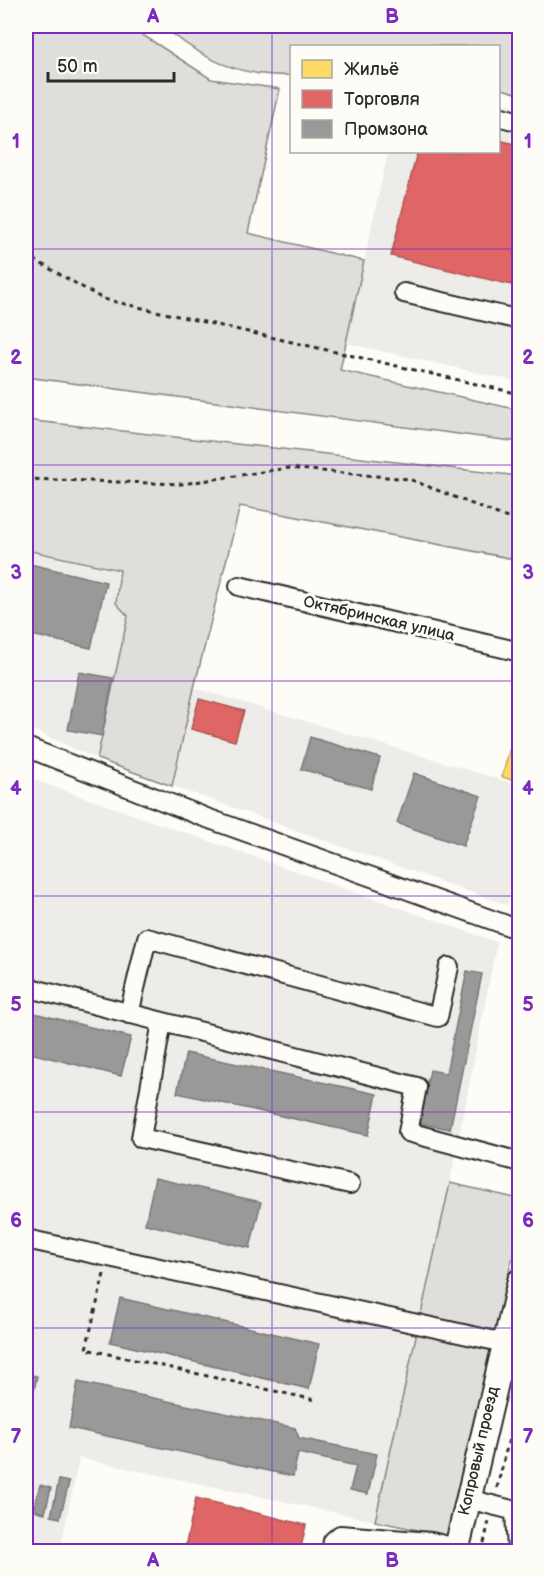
<svg xmlns="http://www.w3.org/2000/svg" width="545" height="1577" font-family="'Balsamiq Sans',sans-serif">
<rect width="100%" height="100%" fill="#fdfcf7"/>
<filter id="ink" filterUnits="userSpaceOnUse"><feTurbulence type="fractalNoise" baseFrequency=".0167" numOctaves="2"/><feDisplacementMap in="SourceGraphic" scale="12" xChannelSelector="R" yChannelSelector="G"/><feConvolveMatrix kernelMatrix="1 2 1 2 8 2 1 2 1" color-interpolation-filters="sRGB"/></filter>
<g filter="url(#ink)">
<path fill="#edece8" d="M499 102 519 107V382L346 343 388 152H498Z
M26 550 120 570 116 603 128 616 97 759 26 727Z
M194 688 519 785V856L507 905 172 786Z
M26 777 497 942 450 1183 375 1521 79 1458 60 1551 26 1552Z"/>
<path fill="#dfdeda" stroke="#858482" stroke-width="1.5" d="M26 26H129L211 79 280 89 248 233 364 261 340 370 519 410V442L26 377Z
M163 26H519V94L499 88 498 46H292L291 75C238 77 202 59 163 26Z
M26 420 519 476V560L240 506 194 688 172 786 97 759 128 616 116 603 120 570 26 550Z
M450 1183 519 1199V1227L451 1537 375 1521Z"/>
<path fill="#ffd966" stroke="#bfa554" stroke-width="1.5" d="M520 712V782L502 777Z"/>
<path fill="#e06666" stroke="#aa5454" stroke-width="1.5" d="M498 140 520 145V287L391 256 417 152H498Z
M199 699 244 711 235 741 191 729Z
M196 1498 306 1525 300 1552H184Z"/>
<path fill="#999" stroke="#787878" stroke-width="1.5" d="M26 563 106 582 91 648 27 634 26 639Z
M79 672 113 678 102 736 68 730Z
M310 737 380 758 371 789 301 769Z
M414 773 481 796 463 846 397 823Z
M467 971 482 974 450 1129 419 1123 430 1070 446 1073Z
M26 1011 131 1037 121 1076 26 1052Z
M186 1053 377 1094 368 1135 177 1093Z
M155 1178 261 1202 250 1248 145 1224Z
M120 1298 319 1344 309 1389 110 1342Z
M26 1374 37 1376 29 1414 26 1413Z
M78 1382 295 1428 299 1438 377 1454 368 1494 350 1490 356 1466 298 1453 293 1476 69 1428Z
M59 1480 69 1482 60 1518 51 1516Z
M40 1485 51 1488 45 1513 33 1510Z"/>
<g fill="none" stroke-linecap="round" stroke-linejoin="round">
<path stroke="#7e7d7b" stroke-width="5" d="M500 26 520 31"/>
<g stroke="#2b2b2b" stroke-width="22">
<path id="minor" d="M498 116 520 122
M404 293 520 320
M239 586 520 652
M26 747 204 817 520 930
M26 987 417 1087 408 1132 520 1162
M129 1014 147 938 438 1017 449 967
M162 1022 141 1138 350 1184
M26 1239 505 1343
M468 1499 520 1512
M515 1512 517 1552
M331 1552 333 1541 340 1535 431 1542 457 1548"/>
</g>
<g stroke="#2b2b2b" stroke-width="28">
<path id="major" d="M456 1552 520 1281"/>
</g>
<path stroke="#2b2b2b" stroke-width="3" stroke-dasharray="4.5 4.5" stroke-linecap="butt" d="M26 255 103 299 520 394
M26 479 182 484 288 468 409 479 520 523
M104 1274 86 1349 315 1400
M497 1488 520 1393
M482 1552 489 1521"/>
<use href="#minor" stroke="#fdfcf7" stroke-width="18"/>
<use href="#major" stroke="#fdfcf7" stroke-width="24"/>
</g>
</g>
<path fill="none" stroke="#7b2cbf" stroke-width="1.5" stroke-opacity="0.55" d="M272 26V1552M26 249H520M26 465H520M26 681H520M26 896H520M26 1112H520M26 1328H520"/>
<g text-anchor="middle" dominant-baseline="central" stroke-width="6" stroke-linejoin="round" paint-order="stroke">
<g font-size="16" fill="#2b2b2b" stroke="#fdfcf7">
<text transform="translate(379 619) rotate(13)">Октябринская улица</text>
<text transform="translate(479 1451) rotate(-77)">Копровый проезд</text>
</g>
</g>
<rect width="545" height="1577" fill="none" stroke="#fdfcf7" stroke-width="66"/>
<rect x="290" y="45" width="210" height="108" fill="#fdfcf7" stroke="#a9a8a5" stroke-width="1.5"/>
<rect x="302" y="60" width="30" height="18" fill="#ffd966" stroke="#a9a8a5" stroke-width="1.5"/>
<text x="344" y="75" font-size="18" fill="#2b2b2b">Жильё</text>
<rect x="302" y="90" width="30" height="18" fill="#e06666" stroke="#a9a8a5" stroke-width="1.5"/>
<text x="344" y="105" font-size="18" fill="#2b2b2b">Торговля</text>
<rect x="302" y="120" width="30" height="18" fill="#999999" stroke="#a9a8a5" stroke-width="1.5"/>
<text x="344" y="135" font-size="18" fill="#2b2b2b">Промзона</text>
<path d="M48 72v9h126v-9" fill="none" stroke="#2b2b2b" stroke-width="3"/>
<text x="57" y="72" font-size="18" fill="#2b2b2b" stroke="#fdfcf7" stroke-width="4.5" paint-order="stroke">50 m</text>
<rect x="33" y="33" width="479" height="1511" fill="none" stroke="#7b2cbf" stroke-width="2"/>
<g font-size="20" text-anchor="middle" font-weight="bold" fill="#7b2cbf">
<text x="153" y="23">A</text>
<text x="392" y="23">B</text>
<text x="16" y="148">1</text>
<text x="528" y="148">1</text>
<text x="16" y="364">2</text>
<text x="528" y="364">2</text>
<text x="16" y="579">3</text>
<text x="528" y="579">3</text>
<text x="16" y="795">4</text>
<text x="528" y="795">4</text>
<text x="16" y="1011">5</text>
<text x="528" y="1011">5</text>
<text x="16" y="1227">6</text>
<text x="528" y="1227">6</text>
<text x="16" y="1443">7</text>
<text x="528" y="1443">7</text>
<text x="153" y="1567">A</text>
<text x="392" y="1567">B</text>
</g>
</svg>
